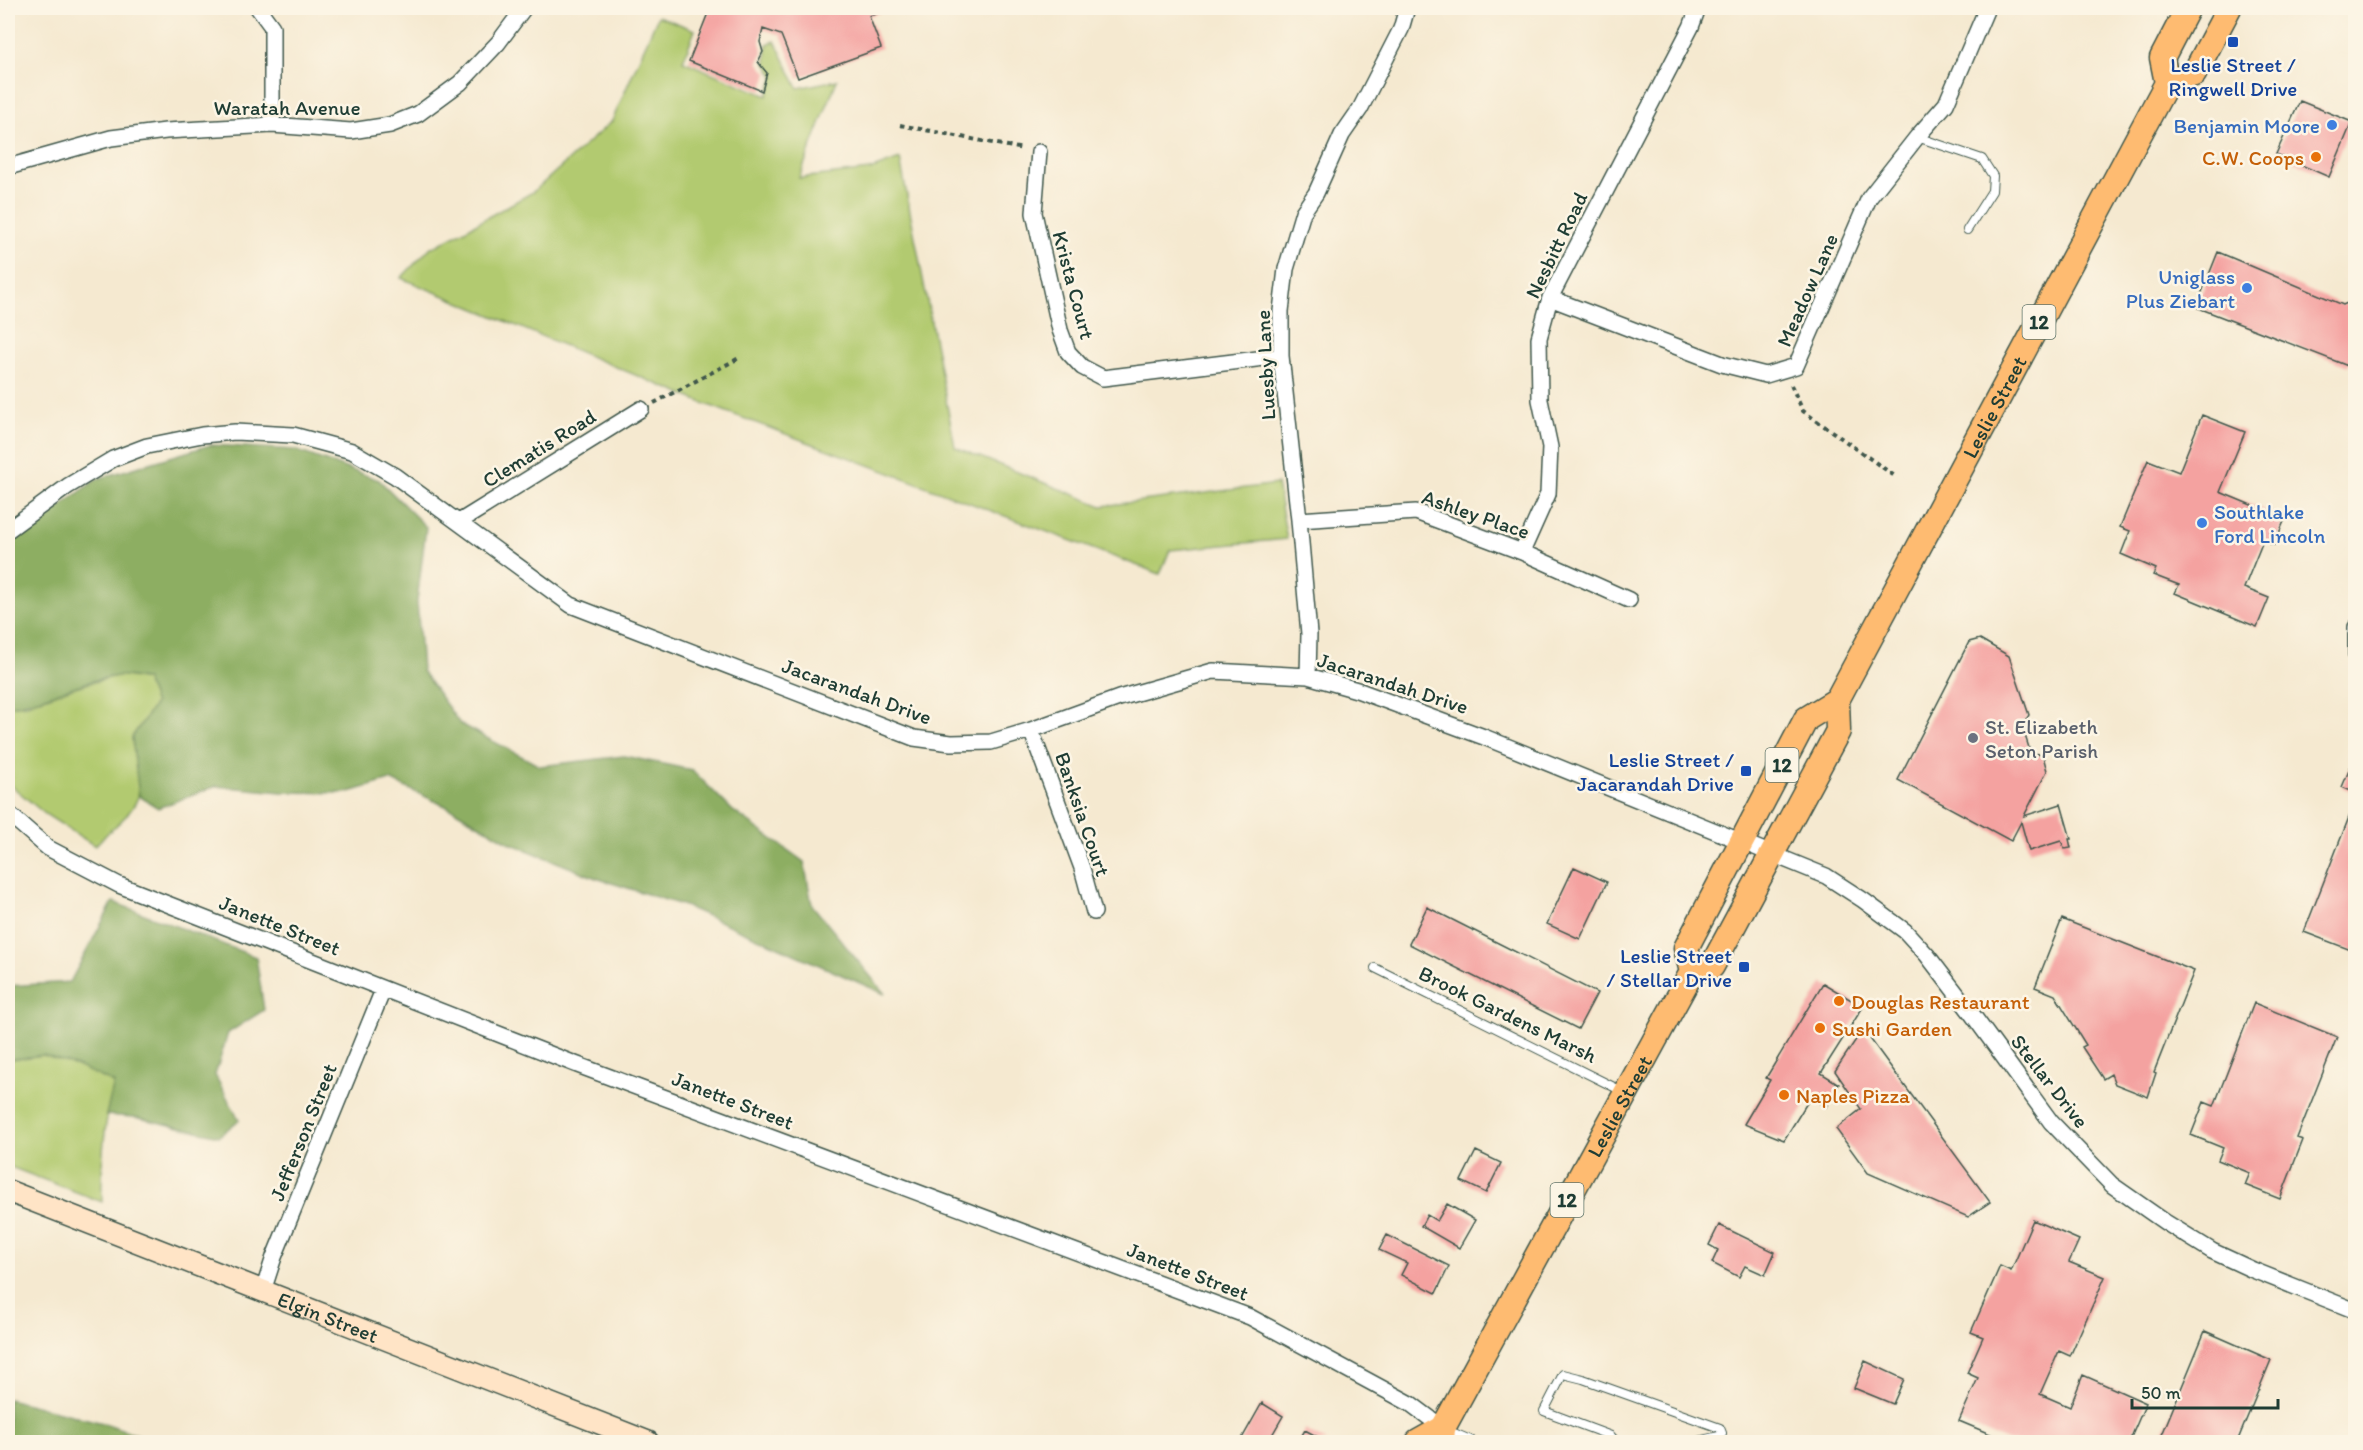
<svg xmlns="http://www.w3.org/2000/svg" width="2363" height="1450" font-family="Itim,sans-serif">
<rect width="100%" height="100%" fill="#fcf5e5"/>
<filter id="ink" filterUnits="userSpaceOnUse"><feTurbulence type="fractalNoise" baseFrequency=".0167" numOctaves="2"/><feDisplacementMap in="SourceGraphic" scale="12" xChannelSelector="R" yChannelSelector="G"/><feConvolveMatrix kernelMatrix="1 2 1 2 8 2 1 2 1" color-interpolation-filters="sRGB"/></filter>
<filter id="wash" filterUnits="userSpaceOnUse"><feTurbulence type="fractalNoise" baseFrequency=".008" numOctaves="4" result="noise"/><feDisplacementMap in="SourceGraphic" scale="24" xChannelSelector="R" yChannelSelector="G"/><feGaussianBlur stdDeviation="1.35" result="paint"/><feColorMatrix in="noise" values="0 0 0 0 0 0 0 0 0 0 0 0 0 0 0 0 0 1.4 0 .05"/><feComposite in="paint" operator="in"/></filter>
<g filter="url(#wash)">
<rect width="100%" height="100%" fill="#f5e9d0"/>
<path fill="#b2ca6f" stroke="#688452" stroke-width="1.5" d="M658 16 695 30 683 61 767 96 774 76 766 63 767 44 775 41 798 88 837 80 799 178 870 170 900 159 955 447 1102 506 1277 484 1287 539 1170 550 1160 574 703 403 401 278 431 247 436 246 533 192 612 121Z
M120 675 146 680 155 704 132 737C133 748 141 789 138 797 131 817 108 830 95 846L45 814 8 783V706L27 704 75 687Z
M43 1055 77 1065 114 1083C104 1124 101 1159 102 1202L8 1166V1060Z"/>
<path fill="#8dae62" stroke="#56764b" stroke-width="1.5" d="M210 445 295 450 379 480 426 527 417 601 422 671 460 724 540 766 624 756 692 770 732 810 804 862 812 905 885 994 685 906 596 878 510 843 454 810 390 780 346 793 282 792 216 786 158 808 139 796 132 737 155 704 146 680C138 678 127 675 118 676 80 680 46 701 8 706V546L97 479Z
M113 902 256 957 264 1010 228 1033 215 1075 239 1120 219 1136 134 1117 106 1115 114 1083 77 1066 43 1055 8 1060V986L70 982Z
M8 1399 107 1424 158 1442H8Z"/>
<g id="blocks">
<path fill="#f4a2a0" d="M710 8H895L869 16 881 48 798 78 781 35 763 29 760 42 763 52 758 62 767 73 762 91 689 61Z
M2300 101 2352 122 2329 177 2276 154Z
M2218 252 2343 305 2356 299V347L2348 366 2196 307Z
M2202 415 2245 432 2220 492 2285 519 2274 545 2263 541 2244 588 2269 598 2257 627 2175 593 2179 585 2153 575 2156 569 2121 554 2130 531 2120 527 2148 460 2179 472Z
M1980 639 2009 656 2029 715 2022 726 2030 751 2043 756 2047 771 2024 816 2061 804 2071 839H2069L2071 848 2065 849 2061 841 2029 851 2021 822 2011 841 1898 780 1969 642Z
M2356 754V793L2342 787Z
M2355 802H2356V952L2304 932Z
M1574 867 1607 882 1580 939 1547 924Z
M1427 907 1597 993 1578 1029 1409 944Z
M2062 919 2194 971 2154 1072 2156 1073 2148 1097 2115 1084 2111 1074 2103 1079 2082 1047 2086 1045 2055 995 2035 987Z
M1823 983 1863 1007 1821 1073 1839 1084 1826 1107 1810 1098 1784 1140 1744 1124 1770 1080 1766 1078Z
M2254 1003 2337 1037 2297 1138 2303 1140 2280 1199 2245 1185 2250 1173 2218 1160 2223 1148 2191 1135 2204 1102 2214 1106Z
M1863 1029 1990 1202 1968 1217 1868 1173 1836 1129 1861 1109 1835 1071Z
M1476 1151 1501 1163 1486 1193 1461 1181Z
M1447 1204 1475 1220 1459 1248 1421 1226 1427 1215 1437 1221Z
M2033 1220 2079 1240 2069 1262 2105 1277 2070 1356 2059 1351 2040 1394 2070 1407 2083 1375 2146 1403 2129 1442H2009L1959 1421 1978 1378 1967 1373 1983 1337 1971 1332 2000 1266 2011 1271Z
M1719 1225 1775 1252 1765 1275 1745 1266 1739 1277 1712 1263 1718 1250 1709 1245Z
M1387 1235 1449 1266 1436 1293 1401 1275 1407 1263 1379 1250Z
M2205 1331 2271 1360 2237 1442H2159Z
M1865 1361 1904 1379 1893 1404 1854 1388Z
M1262 1403 1283 1416 1268 1442H1240Z
M1305 1430 1327 1442H1298Z"/>
</g>
</g>
<g filter="url(#ink)">
<use href="#blocks" fill-opacity="0" stroke="#3f574b" stroke-width="1.5"/>
<g fill="none" stroke-linecap="round" stroke-linejoin="round">
<g stroke="#3f574b" stroke-width="10">
<path id="lane" d="M1917 137 1982 159 1993 176 1992 191 1967 230
M1375 968 1624 1092
M1447 1430 1475 1442
M1616 1442 1611 1436 1544 1411 1563 1374 1583 1379 1720 1428 1722 1433 1719 1436 1693 1442"/>
</g>
<g stroke="#3f574b" stroke-width="18">
<path id="street" d="M258 8 272 27V125
M1039 152 1034 213 1060 330 1068 352 1082 367 1103 378 1281 356
M8 167 111 138 166 131 272 125 351 131 390 125 418 114 460 83 498 43 524 8
M1550 298 1722 364 1766 375 1796 366 1869 198 1917 137 1946 104 1987 8
M1299 520 1416 512 1522 552 1629 600
M459 522 641 409
M8 530 68 486 113 459 147 446 202 435 235 432 293 435 352 451 395 476 571 605 914 738 951 743 991 742 1031 730 1119 698 1213 671 1308 676 1357 690 1484 737 1826 876 1863 900 1905 931 1927 955 1972 1014 2051 1122 2112 1185 2165 1222 2212 1251 2253 1270 2356 1311
M1522 552 1548 494 1550 447 1540 400 1539 338 1550 298 1691 27 1698 8
M2356 627V655
M1308 676 1309 634 1299 520 1281 356V311L1286 269 1303 212 1316 193 1342 135 1360 109 1401 29 1407 8
M1031 730 1082 868 1094 912
M8 813 48 848 119 885 575 1064 1250 1317 1411 1404 1443 1428
M263 1291 274 1257 383 990"/>
</g>
<g stroke="#3f574b" stroke-width="24">
<g id="secondary">
<path id="s1" d="M8 1191 648 1442"/>
</g>
</g>
<g stroke="#3f574b" stroke-width="27">
<g id="primary">
<path d="M2167 83 2194 74 2229 8"/>
<path id="s2" d="M1692 972 1712 966 1838 731 1837 700 2167 83 2162 58 2188 8"/>
<path d="M1418 1442 1443 1428"/>
<path id="s3" d="M1442 1442 1443 1428 1692 972 1686 948 1806 719 1837 700"/>
</g>
</g>
<path stroke="#3f574b" stroke-width="4" stroke-dasharray="4.5 4.5" stroke-linecap="butt" d="M900 125 1023 149
M1791 385 1803 411 1896 477
M654 403 741 357"/>
<use href="#lane" stroke="#fff" stroke-width="8"/>
<use href="#street" stroke="#fff" stroke-width="15"/>
<use href="#secondary" stroke="#ffe4c6" stroke-width="21"/>
<use href="#primary" stroke="#febb71" stroke-width="24"/>
</g>
</g>
<g fill="#1a4fb4" stroke="#fcf5e5" stroke-width="2">
<rect x="2227" y="36" width="12" height="12" rx="3"/>
<rect x="1740" y="765" width="12" height="12" rx="3"/>
<rect x="1738" y="961" width="12" height="12" rx="3"/>
</g>
<g fill="#3f7fe0" stroke="#fcf5e5" stroke-width="2">
<circle cx="2332" cy="125" r="6"/>
<circle cx="2247" cy="288" r="6"/>
<circle cx="2202" cy="523" r="6"/>
</g>
<g fill="#e8710a" stroke="#fcf5e5" stroke-width="2">
<circle cx="2316" cy="157" r="6"/>
<circle cx="1839" cy="1001" r="6"/>
<circle cx="1820" cy="1028" r="6"/>
<circle cx="1784" cy="1095" r="6"/>
</g>
<circle fill="#6b7280" stroke="#fcf5e5" stroke-width="2" cx="1973" cy="738" r="6"/>
<g text-anchor="middle" dominant-baseline="central" stroke-width="5" stroke-linejoin="round" paint-order="stroke">
<g fill="#fcf5e5" stroke="#617469" stroke-width="1.5">
<rect x="2022.5" y="305" width="33" height="34" rx="4.5"/>
<rect x="1765.5" y="748" width="33" height="34" rx="4.5"/>
<rect x="1550.5" y="1183" width="33" height="34" rx="4.5"/>
</g>
<g font-size="20" font-weight="bold" fill="#1f3d34">
<text x="2039" y="322">12</text>
<text x="1782" y="765">12</text>
<text x="1567" y="1200">12</text>
</g>
<g font-size="21" fill="#164399" stroke="#fcf5e5" text-anchor="end">
<text x="2233" y="64" text-anchor="middle">Leslie Street /<tspan x="2233" dy="24">Ringwell Drive</tspan></text>
<text x="1734" y="759">Leslie Street /<tspan x="1734" dy="24">Jacarandah Drive</tspan></text>
<text x="1732" y="955">Leslie Street<tspan x="1732" dy="24">/ Stellar Drive</tspan></text>
</g>
<g font-size="21" fill="#1f3d34" stroke="#fcf5e5">
<text x="287" y="107">Waratah Avenue</text>
<text transform="translate(1556 245) rotate(-64)">Nesbitt Road</text>
<text transform="translate(1074 285) rotate(75)">Krista Court</text>
<text transform="translate(1807 290) rotate(-66)">Meadow Lane</text>
<text transform="translate(1265 365) rotate(-93)">Luesby Lane</text>
<text stroke="none"><textPath href="#s2" startOffset="651">Leslie Street</textPath></text>
<text transform="translate(539 448) rotate(-32)">Clematis Road</text>
<text transform="translate(1476 514) rotate(19)">Ashley Place</text>
<text transform="translate(1393 683) rotate(18)">Jacarandah Drive</text>
<text transform="translate(857 691) rotate(20)">Jacarandah Drive</text>
<text transform="translate(1083 814) rotate(71)">Banksia Court</text>
<text transform="translate(280 925) rotate(22)">Janette Street</text>
<text transform="translate(1508 1014) rotate(26)">Brook Gardens Marsh</text>
<text transform="translate(2050 1081) rotate(52)">Stellar Drive</text>
<text transform="translate(733 1100) rotate(21)">Janette Street</text>
<text stroke="none"><textPath href="#s3" startOffset="381">Leslie Street</textPath></text>
<text transform="translate(303 1132) rotate(-68)">Jefferson Street</text>
<text transform="translate(1188 1271) rotate(21)">Janette Street</text>
<text stroke="none"><textPath href="#s1" startOffset="344">Elgin Street</textPath></text>
</g>
<g font-size="21" fill="#366cbe" stroke="#fcf5e5" text-anchor="end">
<text x="2320" y="125">Benjamin Moore</text>
<text x="2235" y="276">Uniglass<tspan x="2235" dy="24">Plus Ziebart</tspan></text>
<text x="2214" y="511" text-anchor="start">Southlake<tspan x="2214" dy="24">Ford Lincoln</tspan></text>
</g>
<g font-size="21" fill="#c56008" stroke="#fcf5e5" text-anchor="start">
<text x="2304" y="157" text-anchor="end">C.W. Coops</text>
<text x="1851" y="1001">Douglas Restaurant</text>
<text x="1832" y="1028">Sushi Garden</text>
<text x="1796" y="1095">Naples Pizza</text>
</g>
<g font-size="21" fill="#5b616d" stroke="#fcf5e5" text-anchor="start">
<text x="1985" y="726">St. Elizabeth<tspan x="1985" dy="24">Seton Parish</tspan></text>
</g>
</g>
<rect width="2363" height="1450" fill="none" stroke="#fcf5e5" stroke-width="30"/>
<path d="M2132 1399v9h146v-9" fill="none" stroke="#1f3d34" stroke-width="3"/>
<text x="2141" y="1399" font-size="18" fill="#1f3d34" stroke="#fcf5e5" stroke-width="4.5" paint-order="stroke">50 m</text>
</svg>
